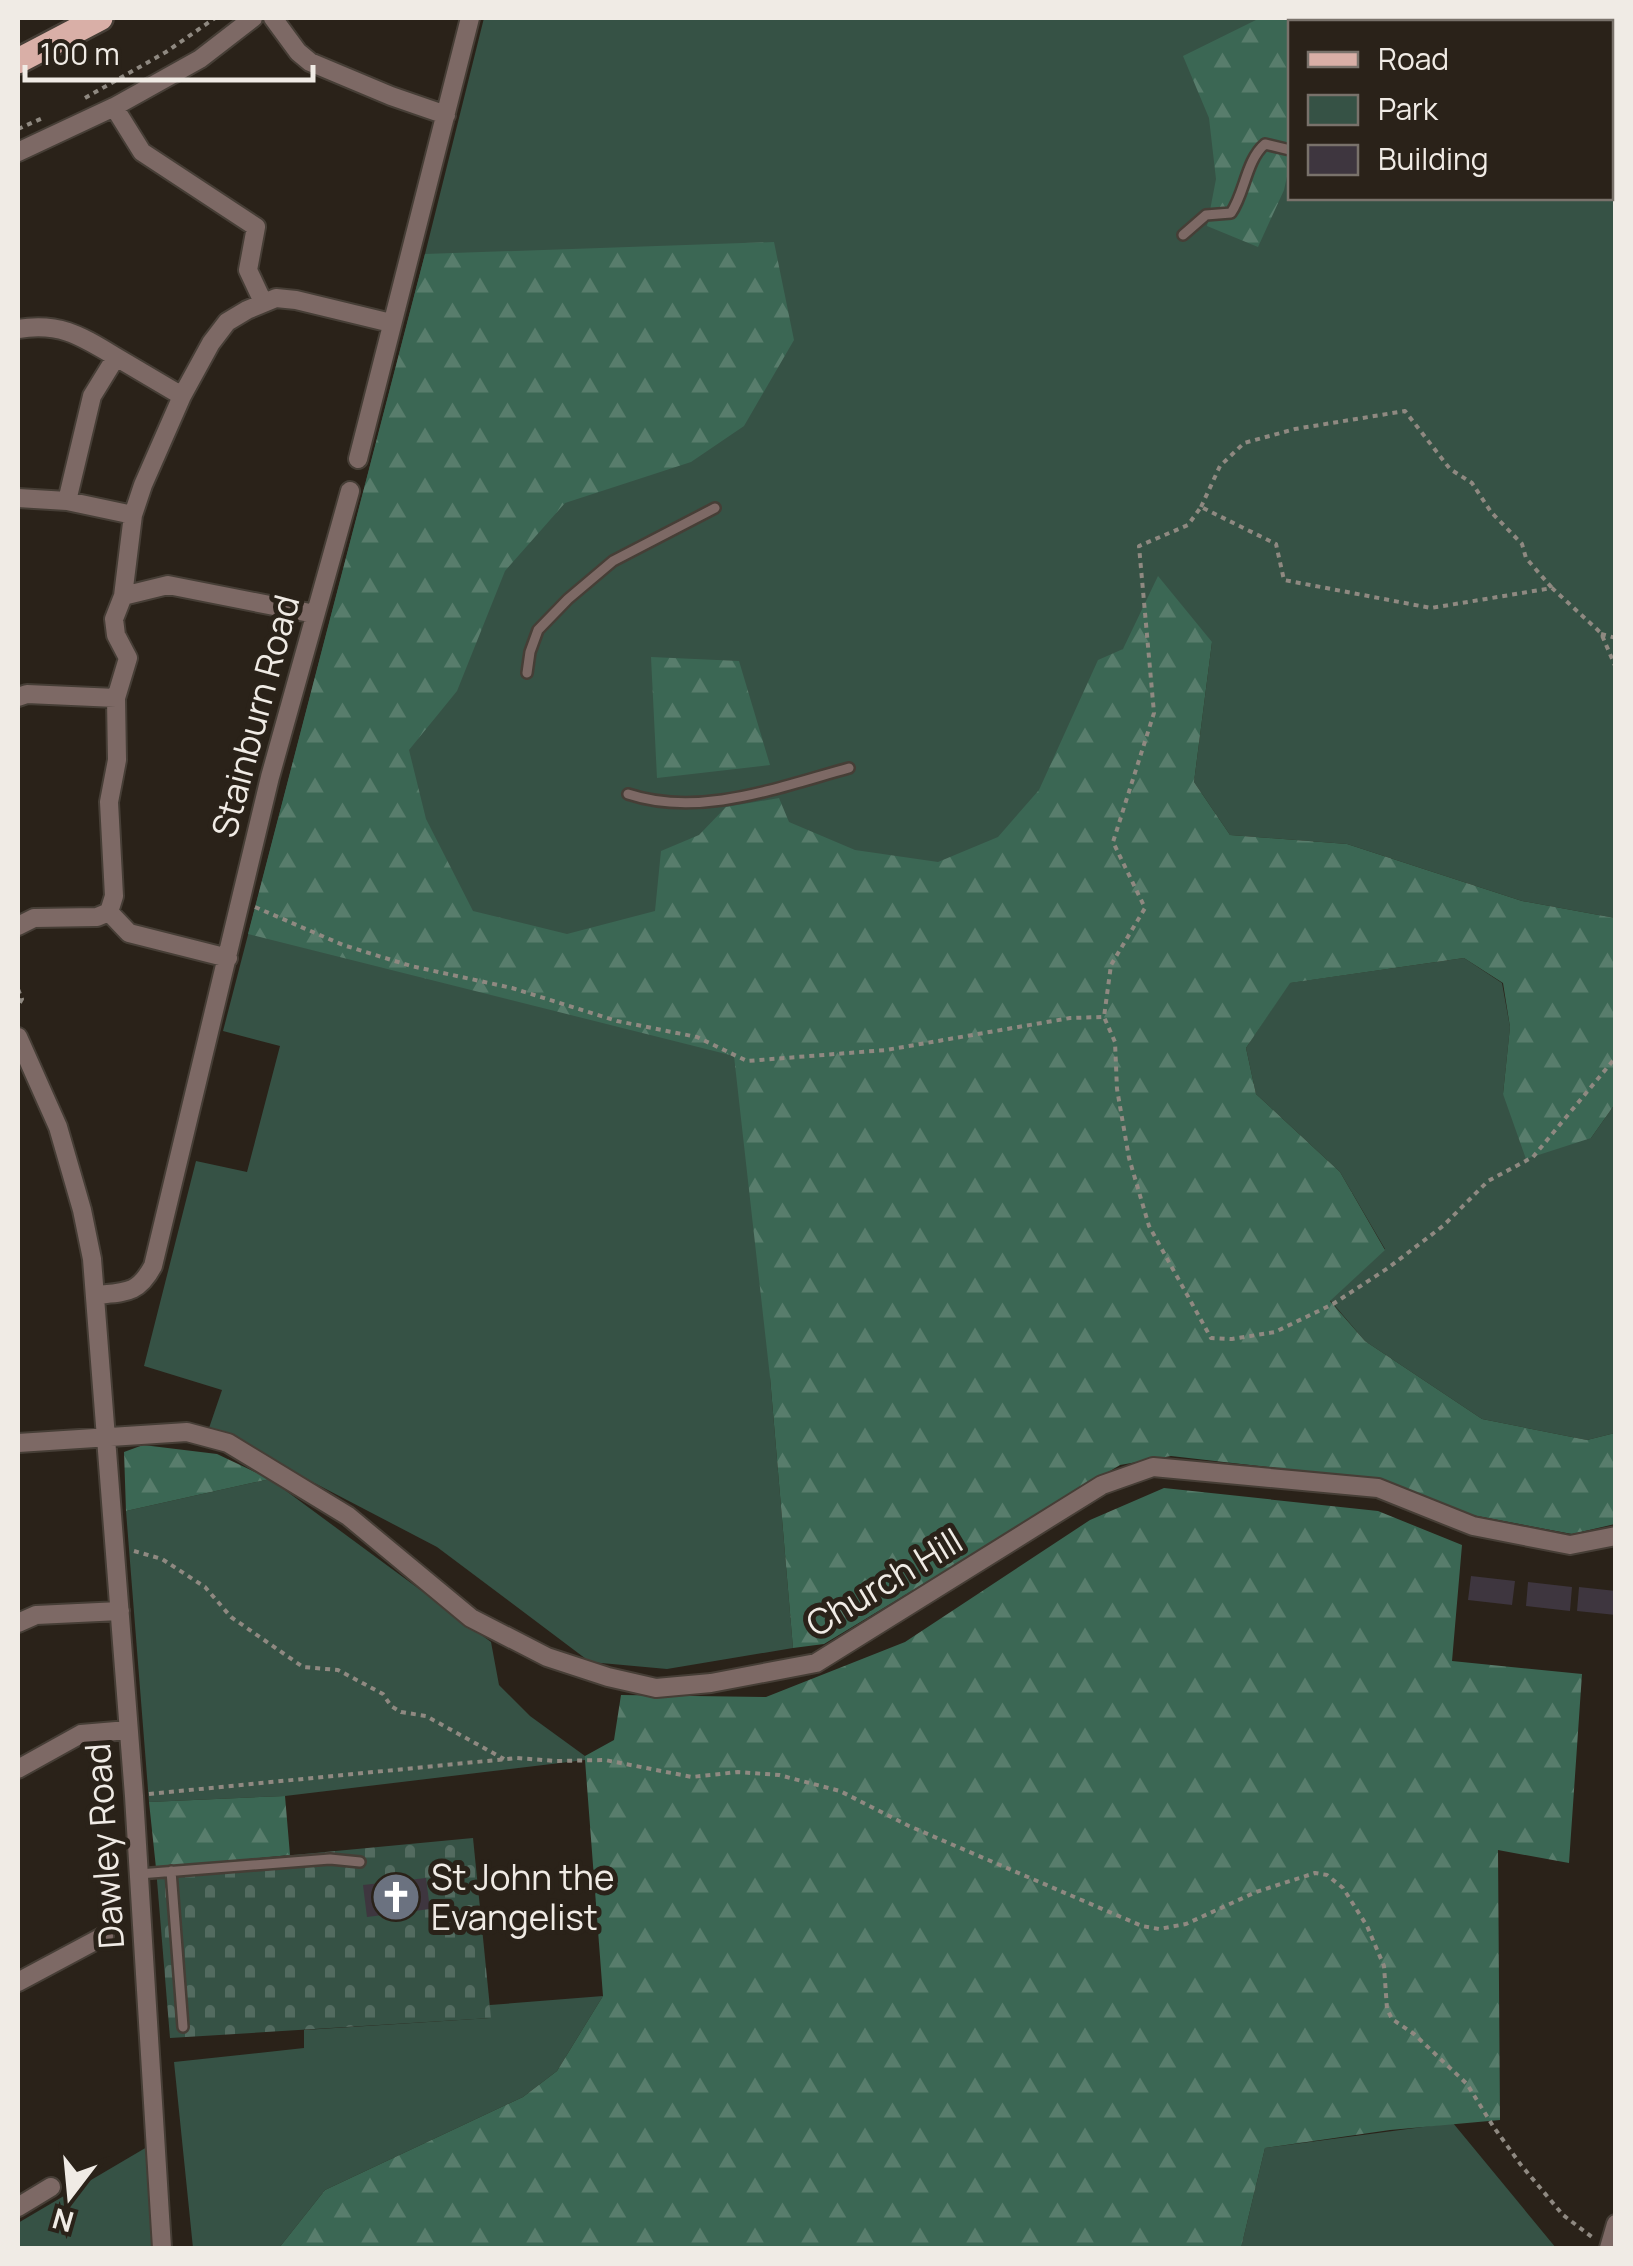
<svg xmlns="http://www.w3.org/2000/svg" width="1633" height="2266" font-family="Manrope,sans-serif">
<defs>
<pattern id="forest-firs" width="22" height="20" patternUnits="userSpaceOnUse" patternTransform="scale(2.5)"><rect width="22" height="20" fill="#3b6754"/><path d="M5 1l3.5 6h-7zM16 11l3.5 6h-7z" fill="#587d6c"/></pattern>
<pattern id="cemetery-stones" width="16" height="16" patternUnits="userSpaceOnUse" patternTransform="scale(2.5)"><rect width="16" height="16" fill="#365245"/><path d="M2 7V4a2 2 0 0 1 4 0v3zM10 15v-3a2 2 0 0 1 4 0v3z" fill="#536b60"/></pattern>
</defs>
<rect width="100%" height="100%" fill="#2a2219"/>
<path fill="#365245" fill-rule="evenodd" d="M484 18H1615V918L1522 901 1347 844 1230 835 1194 782 1212 642 1123 649 770 1377 793 1648 667 1669 590 1662 437 1547 209 1428 222 1390 144 1366 196 1161 247 1172 280 1046 223 1031 425 254ZM1290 22H1610V198H1290Z
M1464 958 1502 983 1510 1027 1503 1094 1591 1138 1615 1104V1433L1587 1440 1482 1419 1365 1341 1330 1300 1385 1249 1340 1172 1256 1094 1246 1048 1289 983Z
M270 1479 491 1642 499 1685 530 1716 585 1756V1760L285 1796 149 1802 126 1511Z
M603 1996 557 2071 523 2097 325 2190 279 2248H193L174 2062 304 2048V2030L490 2018V2005Z
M1453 2123 1556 2248H1241L1265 2148Z
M147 2147 152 2248H18V2223Z"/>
<path fill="url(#forest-firs)" d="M1260 18H1327L1325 22H1290V163L1284 190 1258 247 1207 226 1216 179 1209 118 1183 56Z
M774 242 794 340 744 426 691 462 565 503 505 571 457 691 409 750 426 819 473 911 567 934 655 911 661 851 699 835 726 807 779 798 789 822 855 850 938 862 998 837 1039 790 1098 660 1123 649 1158 576 1212 642 1194 782 1230 835 1347 844 1522 901 1615 918V1104L1591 1138 1526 1159 1503 1094 1510 1027 1503 983 1464 958 1290 983 1246 1048 1256 1094 1340 1172 1385 1250 1330 1301 1365 1341 1482 1419 1587 1440 1615 1433V1524L1572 1534 1472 1515 1356 1477 1171 1456 1120 1465 824 1644 793 1648 770 1377 734 1056 248 934 425 254Z
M651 657 739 661 770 765 657 778Z
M143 1445 217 1454 270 1479 126 1511 124 1452Z
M1164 1488 1378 1511 1462 1545 1452 1661 1582 1674 1569 1863 1498 1850 1500 2120 1390 2130 1265 2148 1241 2248H279L325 2190 523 2097 557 2071 603 1996 585 1760V1756L614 1740 621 1695 766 1697 905 1642 1090 1520Z
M285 1796 290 1855 156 1868 149 1802Z"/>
<path fill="url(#cemetery-stones)" d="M473 1838 491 2018 170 2038 156 1868Z"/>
<path fill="#3e363f" d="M1471 1576 1515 1581 1512 1605 1468 1600Z
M1528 1582 1572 1587 1570 1611 1526 1606Z
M1579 1587 1616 1591V1615L1577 1611Z
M426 1878 430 1909 367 1917 363 1885Z"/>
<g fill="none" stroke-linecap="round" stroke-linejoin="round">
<g stroke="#463e36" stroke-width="14">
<path id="service" d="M1348 22 1351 18
M1183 235 1206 215 1231 213C1245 193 1246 160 1265 144L1290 150
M527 673 530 652 538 630 568 599 613 561 715 508
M628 794C700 818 779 787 849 768
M171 1871 183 2027
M139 1874 330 1859 360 1862"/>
</g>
<g stroke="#463e36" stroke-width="22">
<path id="minor" d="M273 18 298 52 310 62 391 96 446 115
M114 107 142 152 256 227 248 270 263 302
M18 152 114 107 200 59 253 18
M18 329C60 322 81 336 116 357
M358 459 470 18
M18 498 67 501 133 515
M67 501 92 396 116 357 182 396
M123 596 168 585 315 614
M18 697 27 694 116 698
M109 912 129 933 228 958
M18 926 34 918 97 917 109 912 114 896 109 802 117 760 116 698 128 658 116 635 114 619 123 596 133 515 143 485 182 396 211 343 227 322 247 310 276 298 296 300 391 323
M18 1037 58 1127 82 1210 92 1259 134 1796 162 2248
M96 1295C126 1292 138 1294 153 1266L270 777 350 491
M18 1443 187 1432 228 1443 348 1516 471 1618 547 1657 608 1677 656 1688 711 1683 816 1663 1102 1485 1153 1467 1378 1488 1473 1526 1570 1545 1616 1536
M18 1623 36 1615 120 1611
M18 1769 81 1734 128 1730
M18 1982 104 1936
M18 2207 51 2187
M1609 2248 1616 2224"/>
</g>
<g stroke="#463e36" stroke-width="30">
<path id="primary" d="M18 61 100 18"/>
</g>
<path stroke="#8f8981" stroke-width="4" stroke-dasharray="5 5" stroke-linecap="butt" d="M85 98 166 52 215 18
M18 129 45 117
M1201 507 1220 466 1244 443 1295 429 1405 411 1450 469 1472 483 1491 512 1522 544 1526 558 1552 588
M1601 634 1616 638
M1616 668 1601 633 1552 588 1431 608 1284 580 1276 544 1201 507 1188 525 1139 546 1154 713 1113 842 1145 908 1111 965 1104 1017 1115 1042 1117 1089 1129 1158 1149 1226 1211 1338 1232 1339 1275 1332 1333 1304 1388 1268 1443 1226 1488 1181 1533 1157 1616 1057
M255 907 343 945 411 966 512 988 617 1021 697 1037 747 1061 886 1050 1070 1018 1104 1017
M18 989 22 999 18 1006
M134 1551 162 1559 205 1587 231 1617 303 1667 338 1670 383 1694 391 1706 401 1712 426 1716 504 1759
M149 1794 517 1758 556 1761 605 1760 692 1777 738 1772 779 1775 840 1791 909 1826 1142 1926 1159 1929 1186 1924 1256 1892 1315 1873 1327 1875 1343 1888 1367 1926 1384 1966 1387 2009 1392 2019 1414 2034 1467 2084 1493 2126 1521 2165 1563 2215 1592 2237"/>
<use href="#service" stroke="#7d6965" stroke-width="9"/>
<use href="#minor" stroke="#7d6965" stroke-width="18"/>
<use href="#primary" stroke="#d9afa7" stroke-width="25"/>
</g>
<defs>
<g id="church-disc" transform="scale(2.5)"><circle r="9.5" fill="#6b7280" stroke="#2a2219"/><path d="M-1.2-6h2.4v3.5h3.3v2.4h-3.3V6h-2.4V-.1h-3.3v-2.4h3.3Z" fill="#fff"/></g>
</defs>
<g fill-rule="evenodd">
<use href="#church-disc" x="396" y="1897"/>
</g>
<g text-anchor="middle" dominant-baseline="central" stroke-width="10" stroke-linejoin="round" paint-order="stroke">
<g font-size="35" fill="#f0ebe5" stroke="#2a2219">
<text transform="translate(255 716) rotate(-75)">Stainburn Road</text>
<text transform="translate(884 1582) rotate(-31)">Church Hill</text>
<text transform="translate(104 1846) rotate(-94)">Dawley Road</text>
</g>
<g font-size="35" fill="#f0ebe5" stroke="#2a2219" text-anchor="start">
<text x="431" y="1877">St John the<tspan x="431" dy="40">Evangelist</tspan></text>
</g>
</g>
<rect width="1633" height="2266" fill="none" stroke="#f0ebe5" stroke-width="40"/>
<rect x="1288" y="20" width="325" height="180" fill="#2a2219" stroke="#79726b" stroke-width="2.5"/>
<rect x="1308" y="52" width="50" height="15" fill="#d9afa7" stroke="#79726b" stroke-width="2.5"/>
<text x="1378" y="70" font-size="30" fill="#f0ebe5">Road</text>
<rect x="1308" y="95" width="50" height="30" fill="#365245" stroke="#79726b" stroke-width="2.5"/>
<text x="1378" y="120" font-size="30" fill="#f0ebe5">Park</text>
<rect x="1308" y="145" width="50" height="30" fill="#3e363f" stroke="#79726b" stroke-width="2.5"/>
<text x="1378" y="170" font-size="30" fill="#f0ebe5">Building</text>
<g transform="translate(70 2196) rotate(196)" stroke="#2a2219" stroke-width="8" paint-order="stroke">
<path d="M0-8L18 38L0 25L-18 38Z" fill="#f0ebe5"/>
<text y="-15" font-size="28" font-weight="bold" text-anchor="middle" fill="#f0ebe5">N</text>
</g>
<path d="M25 65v15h288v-15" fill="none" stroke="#f0ebe5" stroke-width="5"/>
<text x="40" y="65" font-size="30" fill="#f0ebe5" stroke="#2a2219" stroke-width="8" paint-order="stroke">100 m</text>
</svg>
